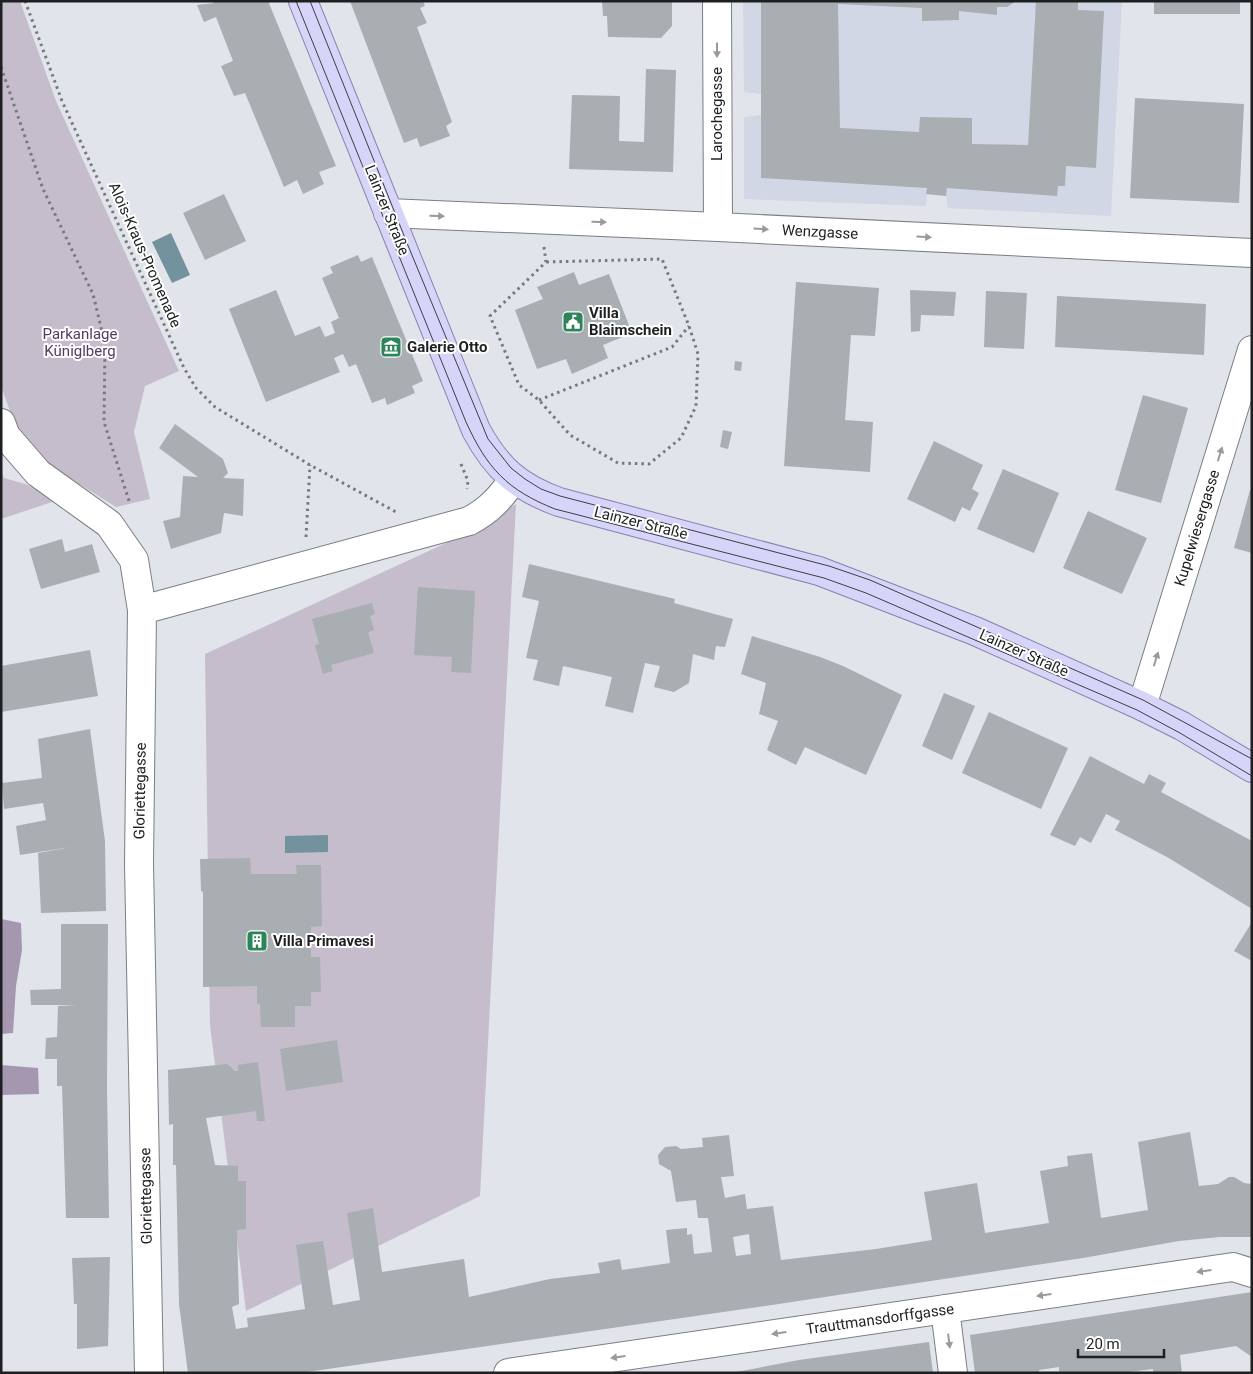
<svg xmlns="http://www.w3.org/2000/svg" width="1253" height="1374" font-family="Roboto,sans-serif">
<rect width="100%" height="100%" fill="#e1e4ea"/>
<path fill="#d1d7e4" d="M743 1H1122L1111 216 948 208 946 196 927 194 926 206 744 199V117L761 115V94L744 92Z"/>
<path fill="#c5bccc" d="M1 1H20L56 101 179 371 145 386 134 432 150 499 116 507 33 455 16 428 1 386Z
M1 471 4 478 25 484 58 500 1 519Z
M516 504 480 1196 246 1311 210 1025 205 654 470 532Z"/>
<path fill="#a697b1" d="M1 919 21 923 22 950 16 986 13 1033 1 1034Z
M1 1065 38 1068 39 1094 1 1095Z"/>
<path fill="#72929e" d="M171 233 190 275 172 283 152 242Z
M328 835V852L285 853V836Z"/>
<path fill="#a9aeb3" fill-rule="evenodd" d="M214 1H268L336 166 319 172 324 184 303 194 297 180 284 187 245 93 234 96 221 66 233 61 216 17 204 22 197 5 214 3Z
M350 1H423L425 6 420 8 427 23 417 27 452 122 446 126 450 136 420 147 417 138 404 143Z
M602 1H672V26L661 38 608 37 607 16H603Z
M761 1H1016L1007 7H997V15L959 11V20L922 21V8L838 4 840 128 919 132 920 117 972 118V144L1028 145 1036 1H1078V10L1104 11 1096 168 1066 166 1065 186H1058L1057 196 947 188 946 196 926 194 927 188 761 178Z
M1154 1H1240V14H1154Z
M646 69 676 70 673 172 569 169 572 95 620 96 619 141 644 142Z
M1135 98 1244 104 1239 203 1130 198Z
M224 194 246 241 205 260 183 213Z
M358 255 361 262 372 257 423 381 412 386 415 393 387 405 385 398 372 403 356 364 349 367 343 354 334 358 340 372 266 402 229 309 276 290 295 336 320 326 325 337 335 333 331 322 339 318 322 278 333 273 330 267Z
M574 272 579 285 609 274 632 333 603 345 608 358 572 374 566 359 537 369 515 310 543 299 537 287Z
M796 282 879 288 875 336 851 335 845 420 873 422 870 472 784 466Z
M910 290 956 292 954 316 921 315 920 331 911 332Z
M986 291 1027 293 1024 349 984 347Z
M1057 296 1206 304 1204 355 1055 347Z
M735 361 742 362 741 371 734 370Z
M1143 395 1188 408 1161 503 1115 490Z
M175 424 223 459 228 473 223 478 244 479 243 516 224 513 221 533 171 549 163 521 180 517 183 476 198 477 159 448Z
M723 430 732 432 728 449 720 447Z
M934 441 983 465 972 489 979 493 970 511 962 507 955 522 907 499Z
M1003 469 1059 493 1034 553 977 529Z
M1250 490H1252V553L1234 548Z
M1088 511 1147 538 1122 594 1063 568Z
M62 539 65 552 92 544 100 572 41 589 29 549Z
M529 564 675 599 674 603 733 619 725 647 716 646 714 660 693 654 689 683 674 692 654 687 660 666 645 663 633 713 605 706 612 677 563 666 559 686 533 680 538 660 526 658 539 601 522 597Z
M418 587 475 591 471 673 451 672 452 657 414 655Z
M372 603 375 614 370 616 374 630 368 632 374 653 331 665 333 671 323 674 315 645 319 644 312 619Z
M752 636 820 657 843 666 902 695 866 775 805 747 796 765 767 750 778 721 759 714 766 683 741 674Z
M90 650 98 696 1 712V666Z
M944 693 975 706 952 760 922 746Z
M989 712 1068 748 1041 809 962 773Z
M90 729 105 841 106 911 41 913 38 853 71 847 20 855 16 826 46 820 43 803 4 809 2 783 42 778 38 739Z
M1090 756 1144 784 1149 774 1166 783 1161 792 1252 841V909L1167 857 1115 830 1120 821 1106 814 1091 843 1080 837 1075 846 1050 835Z
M250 858 251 874H297L296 865H321L322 926 311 927V957H320L321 992H311V1006H295V1027H261L260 1004H257V986L203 987V892L201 891 200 859Z
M1252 922V961L1234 951Z
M61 924H108L107 1087 109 1218H66L62 1086H57V1059H45L46 1038 57 1037 58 1006 77 1005H31L30 990 61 989Z
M337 1040 343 1082 286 1091 280 1049Z
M258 1062 265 1121H257L256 1111 206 1118 215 1165 238 1166V1181H246V1229L237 1230 239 1304 232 1307 236 1329 248 1327 247 1318 305 1309 296 1245 323 1241 333 1305 360 1300 347 1213 373 1208 382 1272 464 1259 469 1297 550 1279 600 1273 598 1263 620 1259 622 1270 670 1263 666 1230 687 1228V1235L692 1234 694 1254 712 1252 708 1218H698L696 1200 676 1202 671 1171 659 1164 658 1155 665 1147 676 1146 681 1149 703 1147 702 1138 729 1135 734 1176 721 1177 725 1198 745 1194 747 1209 773 1206 781 1260 876 1249 932 1240 924 1192 977 1183 985 1233 1049 1223 1040 1171 1068 1166 1067 1156 1092 1153 1101 1218 1148 1210 1138 1142 1190 1132 1199 1186 1218 1184 1229 1177H1234L1244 1183 1252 1184V1237H1220L1179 1241 1083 1258 758 1307 300 1373H188L179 1304 176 1165H173V1124L169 1125 168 1070 227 1064 232 1068 234 1071H238V1065ZM749 1234 751 1254 736 1256 733 1237Z
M110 1257 108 1346 77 1349V1304H74L72 1258Z
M1252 1292V1357L1236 1346 1180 1355 1182 1373H1153V1369L1121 1373H1059V1367L1039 1370V1373H975L970 1335Z
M929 1342 933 1373H731L799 1360Z"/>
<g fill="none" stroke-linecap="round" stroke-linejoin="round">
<g stroke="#7b7e83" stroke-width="30">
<path id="minor" d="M717 1 718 227
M388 213 718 227 1252 253
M1 423 6 436 38 473 109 524 134 560 142 610 139 864 149 1373
M142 610 469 521C490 510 500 498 514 479
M1142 706 1252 350
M945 1309 953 1373
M508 1373 1233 1267 1252 1273"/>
</g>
<g stroke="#8582ab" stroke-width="30">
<path id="major" d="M303 1 476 430C497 469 518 487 559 502L819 571 975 631 1142 706 1182 726 1252 768"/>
</g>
<path stroke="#76797c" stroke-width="3" stroke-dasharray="2.5 4" stroke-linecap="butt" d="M25 1 62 101 184 368 196 388 215 407 310 465 396 512
M1 67 43 189 93 294 105 344 104 422 130 504
M544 247 546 262 490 316 519 385 539 400 570 435 618 463 649 464 681 438 696 406 698 354 689 326 662 259 546 262
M539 400 672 347 689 326
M461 464 468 481 467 489
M306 537 310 465"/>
<use href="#minor" stroke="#fff" stroke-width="28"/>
<use href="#major" stroke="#d7d4f9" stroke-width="28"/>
<path stroke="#3c3e41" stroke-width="1" d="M296 1 466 422C487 468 507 490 555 509L824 578 866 593 1137 710 1180 733 1252 776
M310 1 407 243 488 439 511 468 525 479 541 489 560 496 829 566 870 580 1143 700 1252 759"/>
</g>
<defs><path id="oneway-solid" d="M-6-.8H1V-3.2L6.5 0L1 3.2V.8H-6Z" transform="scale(1.25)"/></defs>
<g fill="#999a9b">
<use href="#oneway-solid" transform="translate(717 50) rotate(90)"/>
<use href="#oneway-solid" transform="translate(437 216) rotate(2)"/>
<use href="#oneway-solid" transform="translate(599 222) rotate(2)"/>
<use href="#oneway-solid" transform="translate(761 229) rotate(3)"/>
<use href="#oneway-solid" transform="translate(924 237) rotate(3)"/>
<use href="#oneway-solid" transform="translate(1220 454) rotate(-73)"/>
<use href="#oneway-solid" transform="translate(1156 659) rotate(-73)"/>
<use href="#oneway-solid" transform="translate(1204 1271) rotate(172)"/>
<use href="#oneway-solid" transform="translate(1044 1295) rotate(172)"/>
<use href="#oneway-solid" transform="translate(779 1333) rotate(172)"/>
<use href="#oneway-solid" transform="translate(949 1341) rotate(83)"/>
<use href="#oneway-solid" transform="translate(618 1357) rotate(172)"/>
</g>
<defs>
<g id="civic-square" transform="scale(1.125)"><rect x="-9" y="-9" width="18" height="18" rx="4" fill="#2d8459" stroke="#fff"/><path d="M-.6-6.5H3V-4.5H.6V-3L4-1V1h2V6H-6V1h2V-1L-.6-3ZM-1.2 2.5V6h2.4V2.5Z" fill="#fff"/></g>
<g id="museum-square" transform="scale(1.125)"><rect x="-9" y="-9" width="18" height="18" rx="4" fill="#2d8459" stroke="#fff"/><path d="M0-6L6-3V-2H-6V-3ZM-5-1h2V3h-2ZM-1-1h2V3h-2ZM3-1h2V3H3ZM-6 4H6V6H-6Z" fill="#fff"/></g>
<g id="building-square" transform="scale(1.125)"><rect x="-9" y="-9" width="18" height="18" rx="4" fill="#2d8459" stroke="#fff"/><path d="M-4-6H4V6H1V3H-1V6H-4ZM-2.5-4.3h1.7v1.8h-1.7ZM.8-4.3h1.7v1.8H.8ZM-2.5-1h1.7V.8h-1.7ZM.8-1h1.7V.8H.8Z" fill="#fff"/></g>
</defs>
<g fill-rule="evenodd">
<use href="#civic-square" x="573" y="322"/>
<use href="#museum-square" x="391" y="347"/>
<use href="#building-square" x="257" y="941"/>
</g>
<g text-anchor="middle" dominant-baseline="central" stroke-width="4" stroke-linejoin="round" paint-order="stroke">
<g font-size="15" fill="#1d1f21" stroke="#fff">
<text transform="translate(717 114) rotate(-90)">Larochegasse</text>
<text transform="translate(387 210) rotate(68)">Lainzer Straße</text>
<text transform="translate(820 232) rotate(3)">Wenzgasse</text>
<text transform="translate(145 255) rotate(66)">Alois-Kraus-Promenade</text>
<text transform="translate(641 523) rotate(14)">Lainzer Straße</text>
<text transform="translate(1197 528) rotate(-73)">Kupelwiesergasse</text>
<text transform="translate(1024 653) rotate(24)">Lainzer Straße</text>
<text transform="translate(140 791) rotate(-89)">Gloriettegasse</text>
<text transform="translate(146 1196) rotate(-91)">Gloriettegasse</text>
<text transform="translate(880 1319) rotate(-8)">Trauttmansdorffgasse</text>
</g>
<g font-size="15" font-weight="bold" fill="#1d1f21" stroke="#fff" text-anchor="start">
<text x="589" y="313">Villa<tspan x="589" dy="17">Blaimschein</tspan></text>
<text x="407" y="347">Galerie Otto</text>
<text x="273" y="941">Villa Primavesi</text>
</g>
<g font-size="15" fill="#523b62" stroke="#fff">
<text x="80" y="334">Parkanlage<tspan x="80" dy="17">Küniglberg</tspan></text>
</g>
</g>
<rect width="1253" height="1374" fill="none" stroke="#1d1f21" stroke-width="5"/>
<path d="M1078 1349v8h86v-8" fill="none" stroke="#1d1f21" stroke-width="2.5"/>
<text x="1086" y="1349" font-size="15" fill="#1d1f21" stroke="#ffffff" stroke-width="4" paint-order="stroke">20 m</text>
</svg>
